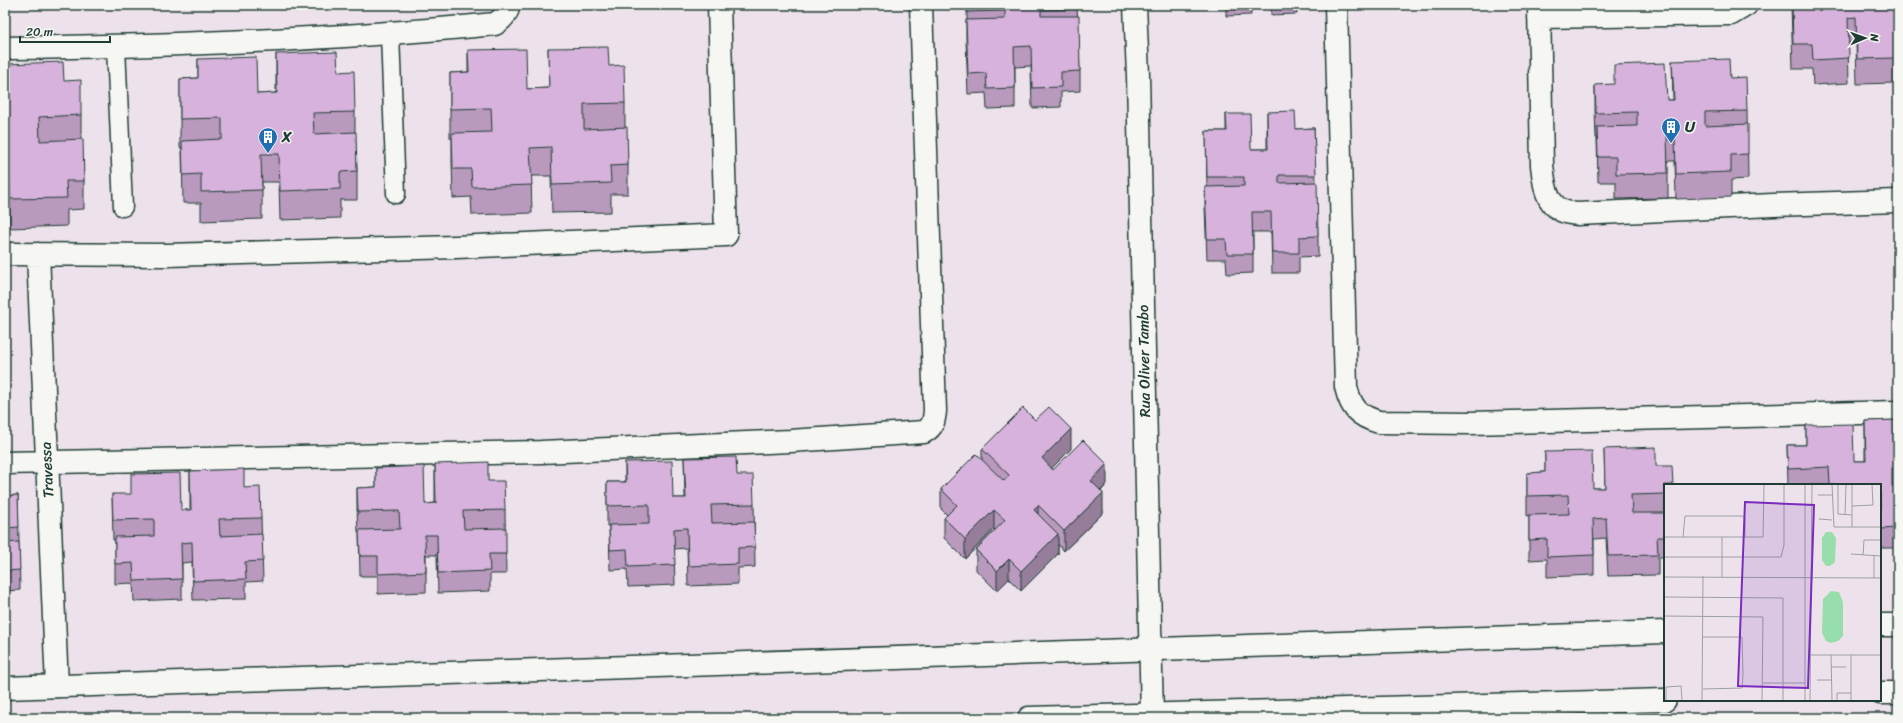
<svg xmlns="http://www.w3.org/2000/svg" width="1903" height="723" font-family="Sriracha,sans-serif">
<rect width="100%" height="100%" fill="#ede2eb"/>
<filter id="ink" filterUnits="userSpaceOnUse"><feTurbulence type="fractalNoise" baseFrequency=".025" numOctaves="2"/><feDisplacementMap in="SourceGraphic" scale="8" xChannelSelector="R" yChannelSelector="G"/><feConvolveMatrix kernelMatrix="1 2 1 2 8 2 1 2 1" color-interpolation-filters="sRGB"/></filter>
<g filter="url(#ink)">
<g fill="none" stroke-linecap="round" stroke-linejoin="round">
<g stroke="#1f3d34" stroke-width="21">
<path id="service" d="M390 34 396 194
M116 47 123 207"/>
</g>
<g stroke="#1f3d34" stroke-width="25">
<path id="minor" d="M1135 5 1138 75 1152 718
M1336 5 1346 387C1351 408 1358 416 1379 422L1470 423 1898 412
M1539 5 1542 165C1544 181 1545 202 1561 210 1566 213 1572 213 1577 214L1773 205 1898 201
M1539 17 1731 14 1746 5
M5 48C169 46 332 40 495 24 503 19 507 14 509 5
M5 254 166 255 456 247 726 235 719 5
M38 254 57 686
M5 463 541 452 790 441 924 432C933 427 934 421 935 411L921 5"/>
</g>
<g stroke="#1f3d34" stroke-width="25">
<path id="tertiary" d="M1880 625H1898
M5 688 1665 632
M1880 693H1898
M1029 718 1665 700"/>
</g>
<use href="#service" stroke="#f6f6f2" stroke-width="18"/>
<use href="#minor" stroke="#f6f6f2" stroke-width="22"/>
<use href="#tertiary" stroke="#f6f6f2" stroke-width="22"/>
</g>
<path fill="#b999bd" stroke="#1f3d34" d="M967 5H1077L1080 71V91L1061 92V107L1032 108 1031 66 1015 67V108L987 109 986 93 968 94 966 40V20H967Z
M1226 5H1251V15L1226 16Z
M1271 5H1297V14L1271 15Z
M1791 5H1898V67H1895V83L1857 84 1856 43H1848L1849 83 1813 85 1812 69H1793Z
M548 48 609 66 625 103V127L628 165V194H611V212L552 213 551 176H531L532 213 472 215 471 197 453 198 452 162V138H450V73L468 72V50L527 89 549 88Z
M276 54 338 72 355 112V132L357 171V200H340V218L280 220 279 182H262V219L201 221V203H183L182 148H180V79L198 78V59L257 94 276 93Z
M1672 61 1730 78 1747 111 1748 179 1731 180V197L1676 199 1675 161H1668V198L1616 199V182H1598L1597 138H1596L1595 110V85L1667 100H1673Z
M6 64 64 81 81 115V139L84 181V209L67 210V226L10 228 9 190H5V103H6Z
M1267 112 1296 129 1314 128 1316 183 1318 236V256L1299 257V273H1272L1271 232H1253V273L1227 274 1226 259H1207L1205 207V187H1207L1206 131H1226V114L1251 149H1267Z
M1035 420 1071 449 1052 468 1053 470 1107 484 1101 491 1103 513 1064 551 1058 544V554L1021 591 1009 579 997 591 976 570V550L995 530 994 529 965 559 944 538V518L947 515 941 509V489L982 460V449Z
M1898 420V548H1880V485H1788L1787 445H1806V425L1854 461H1865V421Z
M1604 449 1656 466 1665 485V557H1658V575L1608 576 1606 538 1594 539V575L1547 577V559L1529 560V516H1527V473L1545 472V452L1593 488H1605Z
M684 458 737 475 754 504 755 567 738 568V584L688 586 687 548 674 549 675 585 628 587 627 569 610 570 609 526H607V482H625V462L673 498H685Z
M435 464 488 481 505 510 506 574H490V591L438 593 437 555H426V592L378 594V576H360L359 532H358L357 508V488L376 487V468L425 504 435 503Z
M190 471 244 488 261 518 263 581 246 582V599L193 600 192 562 182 563V599L134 601 133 583 115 584V540H113L112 494 181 510H190Z
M18 495 20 590 5 591V496Z"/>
<path fill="#967d9a" stroke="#1f3d34" d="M1071 429V449L1042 478V458Z
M1107 464V484L1091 501V481Z
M1103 493V513L1064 551V531Z
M1038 505V525L1034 510Z
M994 510V529L965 559V539Z
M1058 534V554L1021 591V571Z
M1009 559V579L997 591V571Z"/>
<path fill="#d7b2dc" stroke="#1f3d34" d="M967 5H1077V9L1041 10V16H1079L1080 71 1061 72V87L1032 88 1031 46 1014 47 1015 88 987 89 986 73 968 74 966 20 1005 19V11L967 12Z
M1792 5H1898V42H1895V58L1857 59 1856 17 1848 18 1849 58 1813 60 1812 44H1793Z
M608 47 609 66 624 65 625 103 584 104V129L627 127 628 165 610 166 611 183 552 185 551 147 530 148 532 185 472 187 471 169H453L452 133 492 132 491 108 450 109V73L469 72 468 50 526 49 527 89 549 88 548 48Z
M337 52 338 72 354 71 355 112 313 113 314 134 356 132 357 171 340 172V189L280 191 279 154H261L262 190 201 192V174L183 175 182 141 222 139V118L180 119V79L198 78V59L256 57 257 94 277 93 276 54Z
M1729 59 1730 78 1746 77 1747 111 1705 112V126L1748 124V154L1731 155V172L1676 174 1675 136H1667L1668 173 1616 174V157H1598L1597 127 1637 126V112L1596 113 1595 85 1614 84V65L1665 63 1667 100H1674L1672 61Z
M63 62 64 81 81 80V115L39 117 40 141 83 139 84 181H66L67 198 10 199 9 161H5V103H7L6 64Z
M1295 111 1296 129 1314 128 1316 175H1279V183L1317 182 1318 236 1299 237V253H1272L1271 212H1252L1253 254H1227L1226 239H1207L1205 187 1244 186V177H1207L1206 131H1227L1226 114H1250L1251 149H1268L1267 112Z
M1049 407 1071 429 1042 458 1053 470 1083 440 1107 464 1091 481 1103 493 1064 531 1038 505 1034 510 1058 534 1021 571 1009 559 997 571 976 550 1005 520 994 510 965 539 944 518 957 505 941 489 976 454 1004 481 1009 475 982 449 1023 408 1035 420Z
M1898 420V468H1892V487L1898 486V528L1880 529V485H1830L1829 467 1788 469 1787 445H1806V425L1853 424 1854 461H1866L1865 421Z
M1656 447V466H1672L1673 485H1665V494L1631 495 1632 513H1665V537H1657L1658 555 1608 556 1606 518 1593 519 1594 555 1547 557V539L1529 540V515L1569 514 1568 495 1527 496V473L1545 472V452L1592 451 1593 488H1605L1604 449Z
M736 457 737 475H753L754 504 711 505 712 523 754 522 755 547 738 548V564L688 566 687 528 674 529 675 565 628 567 627 549 610 550 609 525 649 524V505L607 506V482H626L625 462 672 461 673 498H686L684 458Z
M488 462V481H504L505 510 463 511 464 529 506 528V554H489L490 571 438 573 437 535H425L426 572 378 574V556H360L359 530 400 529 399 511 358 512 357 488 376 487V468L424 466 425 504 436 503 435 464Z
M244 469V488L260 487 261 518 219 519 220 536 262 534 263 561 245 562 246 579 193 581 192 542 181 543 182 579 134 581 133 563 115 564V537L154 536V519L113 520 112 494H131V474L180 473 181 510H191L190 471Z
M18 495 19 527 5 528V496Z
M19 542 20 570 5 571V543Z"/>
</g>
<defs>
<g id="building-pin" transform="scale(1)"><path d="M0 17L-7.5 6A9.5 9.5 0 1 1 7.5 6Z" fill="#1f6fb2" stroke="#f6f6f2"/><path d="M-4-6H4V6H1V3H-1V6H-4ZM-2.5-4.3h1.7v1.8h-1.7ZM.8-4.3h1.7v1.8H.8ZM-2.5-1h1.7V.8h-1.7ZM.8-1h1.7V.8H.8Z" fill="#fff"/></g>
</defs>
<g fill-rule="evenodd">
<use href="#building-pin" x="1671" y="127"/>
<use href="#building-pin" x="268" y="137"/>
</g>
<g text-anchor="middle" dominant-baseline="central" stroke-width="3" stroke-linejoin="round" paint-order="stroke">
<g font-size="15" font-weight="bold" fill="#1f3d34" stroke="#f6f6f2" text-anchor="start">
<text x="1685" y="127">U</text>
<text x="282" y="137">X</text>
</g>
<g font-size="15" fill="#1f3d34" stroke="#f6f6f2">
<text transform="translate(1144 361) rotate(-91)">Rua Oliver Tambo</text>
<text transform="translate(47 470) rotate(-93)">Travessa</text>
</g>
</g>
<g transform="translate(1664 484)">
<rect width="217" height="217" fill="#ede2eb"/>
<path d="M162 48H168L172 54 171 78 166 82H162L158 76V54ZM167 107 175 108 179 118V152L174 157 167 159 162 157 158 149 159 115Z" fill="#97deac"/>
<path fill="none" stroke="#9ba0a2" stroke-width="1" d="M168 1 170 43H217M174 1V30L188 31M154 11H168M188 22 209 21 208 1M181 31 182 1M155 35 168 36M188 43V1M0 53H99L100 1M19 53 21 32H79L81 35V53M187 70 217 72M199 71 200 56H217M0 73H117L120 61V1M0 93 217 94M58 93V53M210 94V71M0 113 119 114V216M0 132 99 133 98 216M147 171H217M167 171 168 216M167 183H182M153 196H167M99 199H141M39 205 78 204 79 191 78 153H39M2 216V203L17 202 18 216M38 216 39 92M141 216V1M146 216 148 1M173 216V209H187M187 216V171"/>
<path fill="#7b2cbf" fill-opacity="0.15" stroke="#7b2cbf" stroke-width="2" d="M81 18 150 21 144 204 74 202Z"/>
<rect width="217" height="217" fill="none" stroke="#1f3d34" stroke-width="2"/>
</g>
<rect width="1903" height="723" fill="none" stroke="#f6f6f2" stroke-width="20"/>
<rect x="10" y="10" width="1883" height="703" fill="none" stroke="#1f3d34" stroke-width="1.5" filter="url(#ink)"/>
<g transform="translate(1865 38) rotate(88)" stroke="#f6f6f2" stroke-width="3" paint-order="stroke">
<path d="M0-3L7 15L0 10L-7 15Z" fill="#1f3d34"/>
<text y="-6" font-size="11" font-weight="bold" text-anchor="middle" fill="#1f3d34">N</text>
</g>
<path d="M20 36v6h90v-6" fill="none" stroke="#1f3d34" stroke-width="2"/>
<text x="26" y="36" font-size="12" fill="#1f3d34" stroke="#f6f6f2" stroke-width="3" paint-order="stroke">20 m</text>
</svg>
